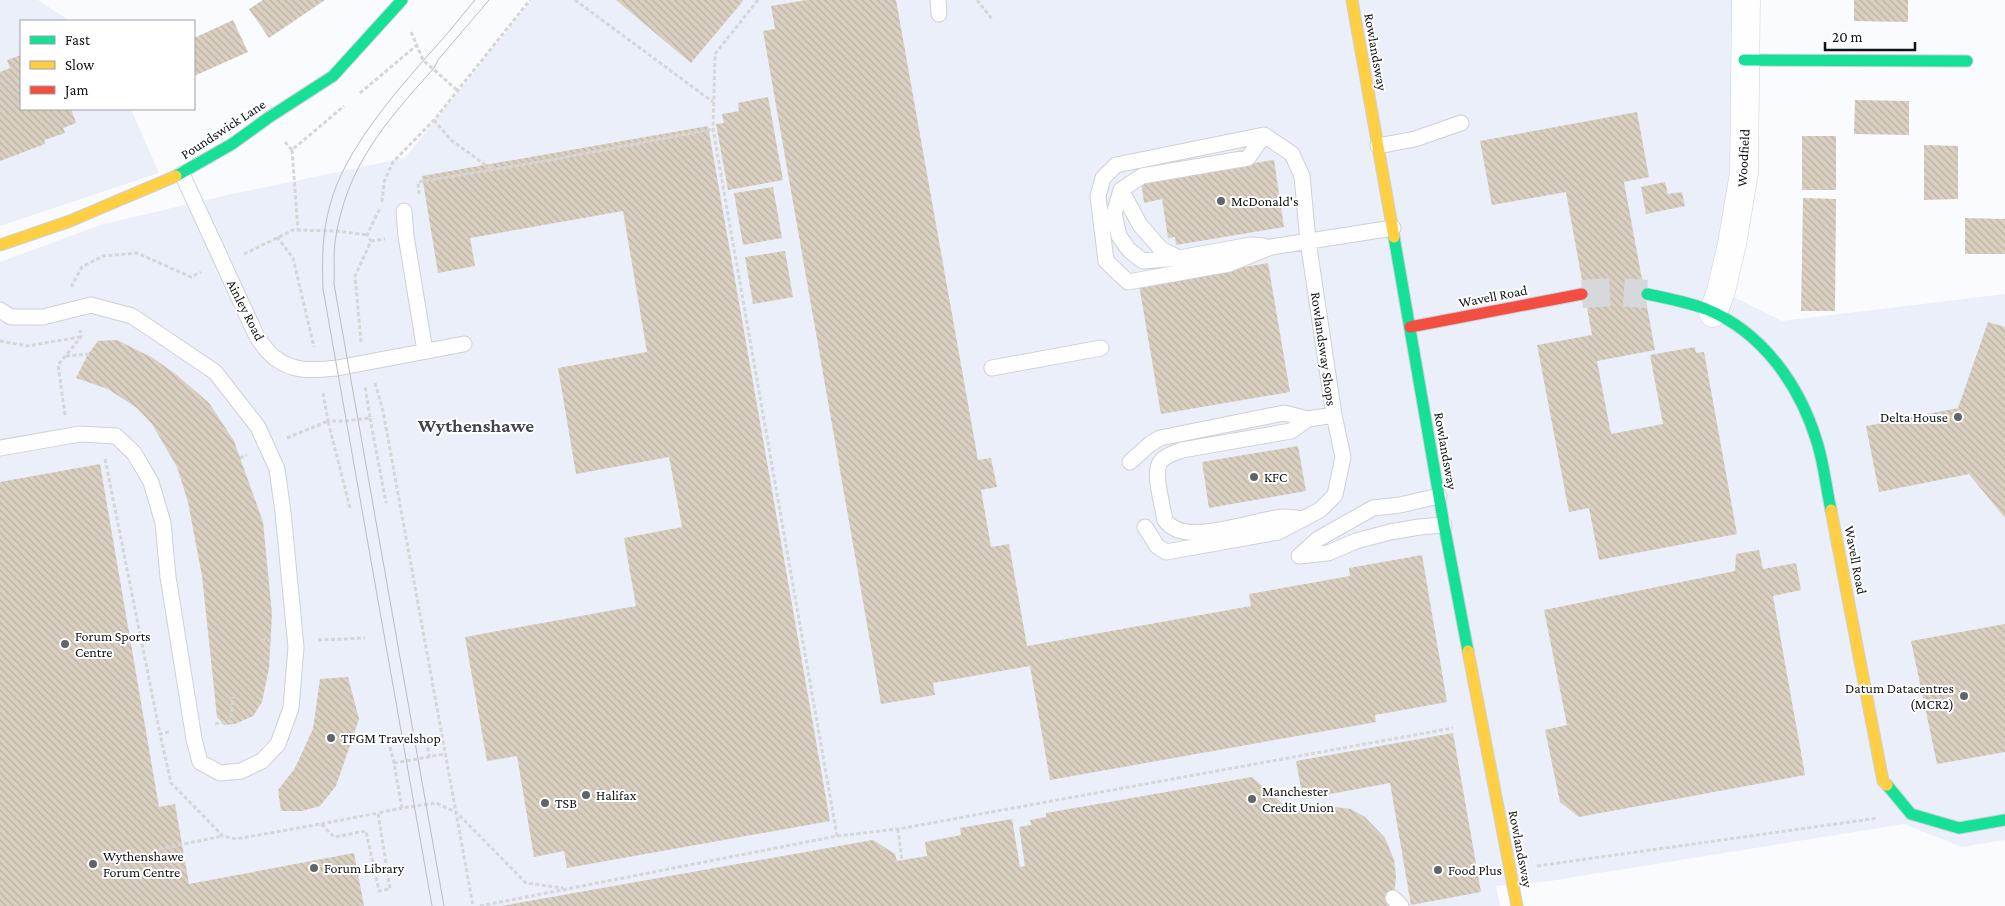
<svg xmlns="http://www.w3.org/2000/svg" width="2005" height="906" font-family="'Crimson Pro',serif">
<defs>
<pattern id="building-back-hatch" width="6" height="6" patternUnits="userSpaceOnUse" patternTransform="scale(1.25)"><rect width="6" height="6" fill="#dad0c1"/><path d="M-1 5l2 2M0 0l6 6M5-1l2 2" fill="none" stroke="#bab2a5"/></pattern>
</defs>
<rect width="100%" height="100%" fill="#f9fbfe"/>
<path fill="#eaeffa" d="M0 0H38L70 21H21V109H131L159 173 0 226Z
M532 0H1746L1722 291 1782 321 2005 294V840L1962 847 1904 824 1550 881 1496 886 1500 906H0V262L100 225 227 195 405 158Z"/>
<path fill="url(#building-back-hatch)" d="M263 0H325L269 38 249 9Z
M616 0H742L743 1 691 63Z
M806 0H896L978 460 991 458 997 487 981 490 991 547 1009 544 1027 646 1251 606 1249 594 1350 576 1349 568 1422 555 1447 702 1375 715 1376 722 1050 780 1030 666 933 683 935 695 881 704 763 31 775 29 771 6Z
M1854 0H1908V22L1854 21Z
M233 20 248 52 194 76V38Z
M21 55V109H71L76 123 63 128 65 133 44 140 45 144 0 161V72L10 68 7 60Z
M768 97 783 180 728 190 716 124 724 123 722 114 739 111 738 103Z
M1855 100 1909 101V135L1854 134Z
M1637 112 1649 177 1624 182 1655 350 1597 361 1611 434 1663 424 1650 355 1695 347 1696 353 1704 352 1737 534 1599 560 1589 508 1569 512 1537 345 1592 335 1566 192 1492 205 1480 141Z
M708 126 830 821 567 868 564 851 534 857 517 756 487 761 465 637 636 606 624 538 682 527 669 457 576 474 558 368 647 352 623 211 470 238 475 266 438 273 422 176Z
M1802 136H1836V190H1802Z
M1924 145 1958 146V199L1924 200Z
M1274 160 1284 227 1176 245 1175 237 1168 238 1162 199 1144 203 1141 181Z
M1665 182 1668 194 1682 192 1685 206 1646 214 1641 187Z
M773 187 782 238 743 245 734 193Z
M1803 198 1836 199 1835 311H1801Z
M1965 218 2005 219V254H1965Z
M785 251 793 297 753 304 745 257Z
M1268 263 1290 392 1161 414 1139 285Z
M1988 322 2005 327V518L1969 474 1879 492 1866 426 1958 408Z
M117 340 153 358 178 376 209 403 234 441 263 522 272 614 269 668 262 702 253 716 235 724 224 725 217 717 202 576 188 502 177 467 152 424 137 408 108 389 76 378 88 354 98 341Z
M1298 446 1306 491 1209 508 1202 462Z
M100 464 159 807 175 804 189 884 354 853 364 906H0V482Z
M1759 550 1763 569 1796 563 1801 590 1773 596 1805 775 1579 817 1560 802 1545 730 1567 725 1544 610 1735 571 1736 554Z
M2005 624V752L1937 764 1911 641Z
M348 677 359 719 336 786 320 806 301 811H281L278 790 295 768 313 729 320 679Z
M1453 733 1481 892 1411 905 1390 783 1303 799 1296 761Z
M1252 777 1292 812 1318 805 1351 809 1365 817 1385 838 1394 860 1396 876 1395 888 1393 898 1389 906H501L873 840 895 854 897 861 927 856 925 842 961 835 960 828 1012 819 1020 867 1025 866 1019 827 1031 825 1030 820 1046 817V813Z"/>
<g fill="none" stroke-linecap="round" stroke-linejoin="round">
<path stroke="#d6d8db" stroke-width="28" stroke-dasharray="28 14" stroke-linecap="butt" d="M1582 294 1615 292 1647 294"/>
<g stroke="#ced0d3" stroke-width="17">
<path id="lane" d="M938 0 939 14
M1378 146 1415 139 1461 123
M182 174 257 337C262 344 268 353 275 358 294 373 315 370 337 368L464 344
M1121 190 1140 225 1161 249 1179 258 1251 245 1264 246
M404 211 406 236 425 351
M1179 258 1143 261 1129 250 1119 236 1114 214 1121 190 1142 176 1248 158 1264 135
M0 310 11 317H43L91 305 132 316 215 372 258 427 277 469 283 512 296 647 291 708 278 744 262 761 241 771 220 773 200 762 194 739 168 577 163 523 151 482 134 453 116 436 80 434 0 448
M992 368 1101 348
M1130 462 1150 444 1160 438 1284 413 1308 419 1334 415
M1302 519C1296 518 1289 517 1283 517 1254 519 1184 549 1165 520 1163 507 1152 471 1161 461 1166 455 1175 453 1182 450L1291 431 1308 419
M1145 527 1157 546 1166 552 1278 532 1320 510 1335 495 1343 457 1334 415 1308 241 1302 176 1292 154 1264 135 1116 165 1103 178 1098 196 1106 261 1128 282 1229 264 1271 247 1393 228
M1299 556 1318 539 1373 508 1400 505 1439 496
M1299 556 1328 553 1356 541 1390 532 1419 527 1444 525
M1393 898 1401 906"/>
</g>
<g stroke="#ced0d3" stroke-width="29">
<path id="street" d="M1713 313 1721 291 1732 244 1744 173 1746 0"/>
</g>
<g stroke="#ced0d3" stroke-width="13">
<path id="fast" d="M1744 60 1967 61
M176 176 232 144 268 118 333 76 402 0
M1394 237 1444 525 1468 651
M1647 294C1667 298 1687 302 1706 309 1763 332 1800 386 1817 442 1824 464 1826 487 1831 510
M1887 785 1911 814 1959 828 2005 820"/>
</g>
<g stroke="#ced0d3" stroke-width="13">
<path id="slow" d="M1352 0 1394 237
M0 245 70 221 176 176
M1831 510 1883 781 1887 785
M1468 651 1517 906"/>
</g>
<g stroke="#ced0d3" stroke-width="13">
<path id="jam" d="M1410 327 1582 294"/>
</g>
<path stroke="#d6d6d7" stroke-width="3" stroke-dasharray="4 2.5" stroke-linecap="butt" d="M575 0 713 102
M758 0 715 54 713 129 837 836
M977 0 992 19
M411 32 423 60 458 91
M360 93 417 45
M434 120 451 140 491 169
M285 142 292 150 344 106
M292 150 298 230
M419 194 418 182 540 162 713 129
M382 202 384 182 393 162 434 120 530 0
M277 237 293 258 314 347
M371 241 385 239
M244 254 293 230 337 231 367 235
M73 287 72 285 82 267 103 256 137 253 191 277 201 272
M0 341 27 346 80 337
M361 342 355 276 371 241 367 235 380 208
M66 356 88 354
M375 383 383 411 473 906
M323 393 328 421H346L370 418 365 386
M65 415 58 365 81 337 80 330
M370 418 386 503
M287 438 328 421 350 508
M240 458 247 455
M105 459 160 734
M261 640 274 641
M318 640 365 638
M215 724 231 721 233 697
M169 732 160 734 171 783 223 836 236 839 321 824 334 837 366 831 379 891 390 889 378 813 402 808
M427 741 429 757
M390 747 394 763 402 808 436 803 456 812 526 883 563 888
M394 763 445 754
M321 824 378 813
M898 829 902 861
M159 849 223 836
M1537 866 1878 818
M480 906 837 836 898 829 1453 728"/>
<use href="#lane" stroke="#fefeff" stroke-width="15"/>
<use href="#street" stroke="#fefeff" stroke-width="28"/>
<use href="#fast" stroke="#16e098" stroke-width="11"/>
<use href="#slow" stroke="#ffcf43" stroke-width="11"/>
<use href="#jam" stroke="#f24e42" stroke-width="11"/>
<path stroke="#bcbcbd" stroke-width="1" d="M432 906 323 289C322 260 322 233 330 205 344 151 394 94 430 53 446 36 460 18 475 0
M444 906 334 284C335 270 333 255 335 242 346 166 385 123 434 68L438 60 489 0"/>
</g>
<g fill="#626467" stroke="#fff" stroke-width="2">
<circle cx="1221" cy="201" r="5"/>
<circle cx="1958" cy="417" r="5"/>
<circle cx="1254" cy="477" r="5"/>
<circle cx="65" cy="644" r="5"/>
<circle cx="1964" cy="696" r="5"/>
<circle cx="331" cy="738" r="5"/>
<circle cx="586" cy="795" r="5"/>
<circle cx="1252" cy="799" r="5"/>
<circle cx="545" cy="803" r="5"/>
<circle cx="93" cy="864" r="5"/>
<circle cx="314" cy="868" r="5"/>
<circle cx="1438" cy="870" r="5"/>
</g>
<g text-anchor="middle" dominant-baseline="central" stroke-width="4" stroke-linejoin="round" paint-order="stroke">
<g font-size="14" fill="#101215" stroke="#fff">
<text transform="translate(1376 52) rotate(80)">Rowlandsway</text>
<text transform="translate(223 129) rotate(-33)">Poundswick Lane</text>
<text transform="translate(1743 158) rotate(-87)">Woodfield</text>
<text transform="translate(1493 296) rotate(-11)">Wavell Road</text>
<text transform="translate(246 310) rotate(63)">Ainley Road</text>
<text transform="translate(1324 349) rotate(82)">Rowlandsway Shops</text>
<text transform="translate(1446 451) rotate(80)">Rowlandsway</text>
<text transform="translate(1856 560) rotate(79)">Wavell Road</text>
<text transform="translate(1521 849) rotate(79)">Rowlandsway</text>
</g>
<g font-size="14" fill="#101215" stroke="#fff" text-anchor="start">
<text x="1231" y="201">McDonald's</text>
<text x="1948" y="417" text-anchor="end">Delta House</text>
<text x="1264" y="477">KFC</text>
<text x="75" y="636">Forum Sports<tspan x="75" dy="16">Centre</tspan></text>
<text x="1954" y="688" text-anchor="end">Datum Datacentres<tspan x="1954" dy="16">(MCR2)</tspan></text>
<text x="341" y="738">TFGM Travelshop</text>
<text x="1262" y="791">Manchester<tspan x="1262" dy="16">Credit Union</tspan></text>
<text x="596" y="795">Halifax</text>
<text x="555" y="803">TSB</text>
<text x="103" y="856">Wythenshawe<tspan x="103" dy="16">Forum Centre</tspan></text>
<text x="324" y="868">Forum Library</text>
<text x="1448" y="870">Food Plus</text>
</g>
<g font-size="19" font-weight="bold" fill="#41454d" stroke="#fff">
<text x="476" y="425">Wythenshawe</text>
</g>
</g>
<rect x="20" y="20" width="175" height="90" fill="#ffffff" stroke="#9fa0a1"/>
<rect x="30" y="36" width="25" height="8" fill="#16e098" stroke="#9fa0a1"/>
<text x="65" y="45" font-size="15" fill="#101215">Fast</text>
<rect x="30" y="61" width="25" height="8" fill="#ffcf43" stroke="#9fa0a1"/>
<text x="65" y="70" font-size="15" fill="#101215">Slow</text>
<rect x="30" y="86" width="25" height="8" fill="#f24e42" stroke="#9fa0a1"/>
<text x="65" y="95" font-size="15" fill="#101215">Jam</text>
<path d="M1825 42v8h90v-8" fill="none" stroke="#101215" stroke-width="2.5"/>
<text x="1832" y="42" font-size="15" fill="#101215" stroke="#ffffff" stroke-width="4" paint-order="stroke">20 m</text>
</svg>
